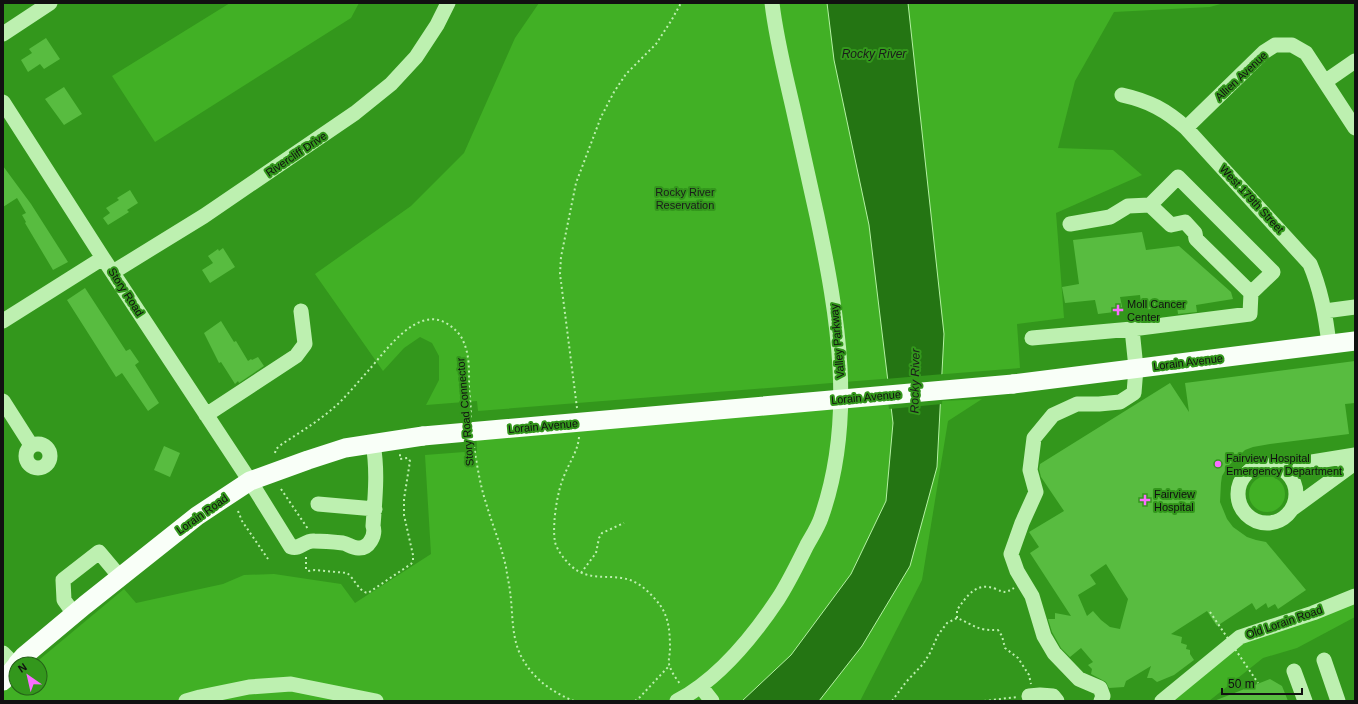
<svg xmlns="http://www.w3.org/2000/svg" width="1358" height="704" font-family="Arial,sans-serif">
<rect width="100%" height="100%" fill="#33971c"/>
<path fill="#41b025" d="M230 3H359L351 18 155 142 112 76Z
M539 3H1224L1210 7 1114 12 1075 81 1058 148 1113 150 1142 175 1056 213 1064 318 1017 324 1020 368 478 411 477 401 426 405 439 380V356L432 343 420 337 404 348 383 371 315 274 411 206 464 153 515 38Z
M982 399 948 421 922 580 860 701H3V689L16 679V688H40V664H34L124 589 136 603 223 584 244 575 274 574 341 584 355 603 431 554 425 455 477 451 476 425Z
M1249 494a18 18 0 1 1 36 0a18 18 0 1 1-36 0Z
M1355 601V617L1297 648 1263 658 1209 701H1160L1237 637Z"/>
<path fill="#247513" stroke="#b4f2a3" d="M827 3H908L944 334 937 467 910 566 862 646 819 701H742L791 655 851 574 886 501 893 423 869 225 834 60Z"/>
<path fill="#33971c" d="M944 374 942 404 889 409 885 379Z"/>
<path fill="#58bc40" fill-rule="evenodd" d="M46 38 60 59 44 69 40 64 28 72 21 60 32 53 29 49Z
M64 87 82 114 64 125 45 99Z
M3 166 31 204 68 262 53 270 25 223 26 222 22 215 26 213 17 198 3 207Z
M130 190 138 203 127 210 129 212 108 225 103 218 110 213 106 208 119 200 117 198Z
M1142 232 1146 250 1179 246 1231 292 1233 299 1196 305 1197 312 1178 314 1177 306 1142 310 1140 295 1120 297 1123 311 1098 314 1095 300 1065 303 1062 287 1079 284 1073 240Z
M223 248 235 267 210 283 202 270 213 263 208 256 218 249 219 251Z
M85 288 126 351 130 349 139 362 135 365 159 403 148 411 122 373 116 377 67 300Z
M221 321 234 342 236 341 248 361 251 359 252 360 258 357 264 366 239 383 238 381 235 384 221 362 219 363 204 333Z
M1355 361V403L1345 404 1349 434 1270 444 1253 447 1245 450 1228 466 1222 476 1221 483 1220 502 1227 519 1233 527 1247 537 1256 540 1266 542 1306 590 1278 609 1275 604 1268 608 1266 603 1256 610 1252 603 1217 626 1207 611 1171 634 1182 637 1181 643 1187 645 1186 649 1190 650V654L1194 660 1174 675 1157 682 1152 678H1147L1151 666 1126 681 1124 687 1109 688 1106 682 1091 674 1092 669 1088 665 1093 662 1081 648 1070 657 1061 648 1052 632 1048 619H1055V613L1071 616 1030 553 1039 547 1029 532 1064 511 1041 477 1039 469 1040 464 1170 383 1189 412 1185 383ZM1106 564 1128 599 1120 629 1110 627 1101 620 1093 611 1087 616 1078 595 1096 584 1090 575Z
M164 446 180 453 170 477 154 470Z
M1270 679 1282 686 1288 701H1214Z"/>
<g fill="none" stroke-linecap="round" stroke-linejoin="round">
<path stroke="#bdf0b0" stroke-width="2" stroke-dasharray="2 3" stroke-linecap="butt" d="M577 408 560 274 561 257 576 183 601 117 614 92 626 74 656 44 671 21 681 3
M579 437C578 451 569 463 564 476 557 492 552 525 555 542 557 550 564 559 570 565 589 583 609 573 630 580 642 584 653 596 660 605 670 619 670 636 670 652 669 657 668 663 670 667 672 673 677 680 681 685
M474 446C477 465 480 485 486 503 492 524 501 545 506 567 507 575 509 583 510 591 513 612 511 634 520 654 531 677 551 692 574 701
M275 453 276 449 282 444C302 431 322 419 339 403 349 393 358 382 368 371 385 352 416 306 446 323 454 328 461 334 464 343 470 357 469 373 469 388 470 398 471 408 471 418
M281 489 308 529
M238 511 242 521 268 559
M306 557V569L308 571 315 570 347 573C354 578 359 592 368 593L411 564 413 561V555L404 515V499L410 461 408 458 400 459V454
M581 573 596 553 599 538 602 533 624 523
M957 618V610C967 596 976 581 996 589 1005 593 1005 593 1014 588
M285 701H306
M635 701 640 697 669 666
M892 701 906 682 923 664 930 653 938 635 947 623 957 618C974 625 977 631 998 630L1002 636 1005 648 1018 658 1029 675 1031 684
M984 701 1017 697"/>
<path stroke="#bdf0b0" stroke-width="15" d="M3 34 50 3
M1326 81 1355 61
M1122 95C1149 101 1166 110 1186 128L1310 264C1321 290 1326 316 1329 345
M3 102 103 258 250 481 291 547C300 550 305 540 314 541 323 541 334 542 343 543 348 544 352 548 358 548 369 549 376 535 373 526 375 498 378 471 373 444
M1186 128 1264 52 1275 45H1292L1306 53 1355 128
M1150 205 1171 225 1185 222 1195 233 1196 239 1251 293
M113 272 204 216 355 113 391 84 416 57 437 25 448 3
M1325 311 1355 307
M3 321 103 258
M1032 338 1132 329 1250 314 1251 293 1273 272 1178 177 1150 205 1128 206 1110 217 1070 224
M3 401 31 445
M206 415 296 356 305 344 301 311
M26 456a12 12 0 1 1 24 0a12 12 0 1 1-24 0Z
M1238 494a29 29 0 1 1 58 0a29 29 0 1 1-58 0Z
M1281 467 1355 455
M318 504 375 509
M1292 509 1355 463
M74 614 64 600 63 580 99 552 120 577
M3 653 16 666
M1324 660 1338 701
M1294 671 1305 701
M701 687 712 701
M1029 696 1040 695 1053 696 1057 701
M186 701 200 697 249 687 291 684 376 701
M677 701C719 679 752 638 778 599 789 582 798 563 807 545 812 536 818 527 821 518 856 419 838 316 817 216 809 180 801 144 793 108 785 73 776 38 772 3
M1101 701 1103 696 1100 688 1079 679 1054 653 1044 636 1032 596 1017 571 1011 554 1022 523 1036 492 1030 470 1034 438 1053 415 1077 404H1099L1120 402 1134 393 1136 368 1132 329
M1162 701 1240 637 1313 613 1355 596"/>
<path stroke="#f9fff8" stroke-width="19" d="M1013 384 1355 341
M17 664 24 656 85 605 197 516 250 481 308 460 345 448 423 436
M3 681 16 666"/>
<path stroke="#bdf0b0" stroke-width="2" stroke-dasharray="2 3" stroke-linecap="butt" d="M1210 612 1258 683"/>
<path stroke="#f9fff8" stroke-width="19" d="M423 436 1013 384"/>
</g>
<g fill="#f96eff" stroke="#33971c" stroke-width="1.5">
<path d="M1116 304h4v4h4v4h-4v4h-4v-4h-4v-4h4z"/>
<circle cx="1218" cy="464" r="4"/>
<path d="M1143 494h4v4h4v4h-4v4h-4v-4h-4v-4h4z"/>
</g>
<g text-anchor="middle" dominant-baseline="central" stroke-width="4" stroke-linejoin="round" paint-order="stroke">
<g font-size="11" fill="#111" stroke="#33971c">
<text transform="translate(1241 76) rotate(-43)">Allien Avenue</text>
<text transform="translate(296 154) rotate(-34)">Rivercliff Drive</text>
<text transform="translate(1252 199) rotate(47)">West 179th Street</text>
<text transform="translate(126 292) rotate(57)">Story Road</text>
<text transform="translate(837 341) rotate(-95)">Valley Parkway</text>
<text transform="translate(1188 362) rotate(-7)">Lorain Avenue</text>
<text transform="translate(866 397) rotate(-5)">Lorain Avenue</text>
<text transform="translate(465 412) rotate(-95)">Story Road Connector</text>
<text transform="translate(543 426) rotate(-5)">Lorain Avenue</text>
<text transform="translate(202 514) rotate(-35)">Lorain Road</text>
<text transform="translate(1284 622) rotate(-19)">Old Lorain Road</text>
</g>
<g font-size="11" fill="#1b1d1b" stroke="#33971c">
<text x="685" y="192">Rocky River<tspan x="685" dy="13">Reservation</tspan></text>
</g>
<g font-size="11" fill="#111" stroke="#33971c" text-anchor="start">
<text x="1127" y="304">Moll Cancer<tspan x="1127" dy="13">Center</tspan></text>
<text x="1226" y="458">Fairview Hospital<tspan x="1226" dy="13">Emergency Department</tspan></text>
<text x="1154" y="494">Fairview<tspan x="1154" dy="13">Hospital</tspan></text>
</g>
<g font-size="12" font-style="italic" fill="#1a1c1a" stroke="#33971c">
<text x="874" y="54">Rocky River</text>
<text transform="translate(915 381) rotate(-89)">Rocky River</text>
</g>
</g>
<rect width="1358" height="704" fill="none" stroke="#111111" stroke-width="8"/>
<g transform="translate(28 676) rotate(326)"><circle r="19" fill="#33971c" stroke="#256118"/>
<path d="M0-3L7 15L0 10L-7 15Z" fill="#f96eff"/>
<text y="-6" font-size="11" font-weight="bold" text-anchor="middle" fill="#111111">N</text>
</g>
<path d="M1222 688v6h80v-6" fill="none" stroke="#111111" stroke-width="2"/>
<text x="1228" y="688" font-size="12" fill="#111111" stroke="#33971c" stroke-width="3" paint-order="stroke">50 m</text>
</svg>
